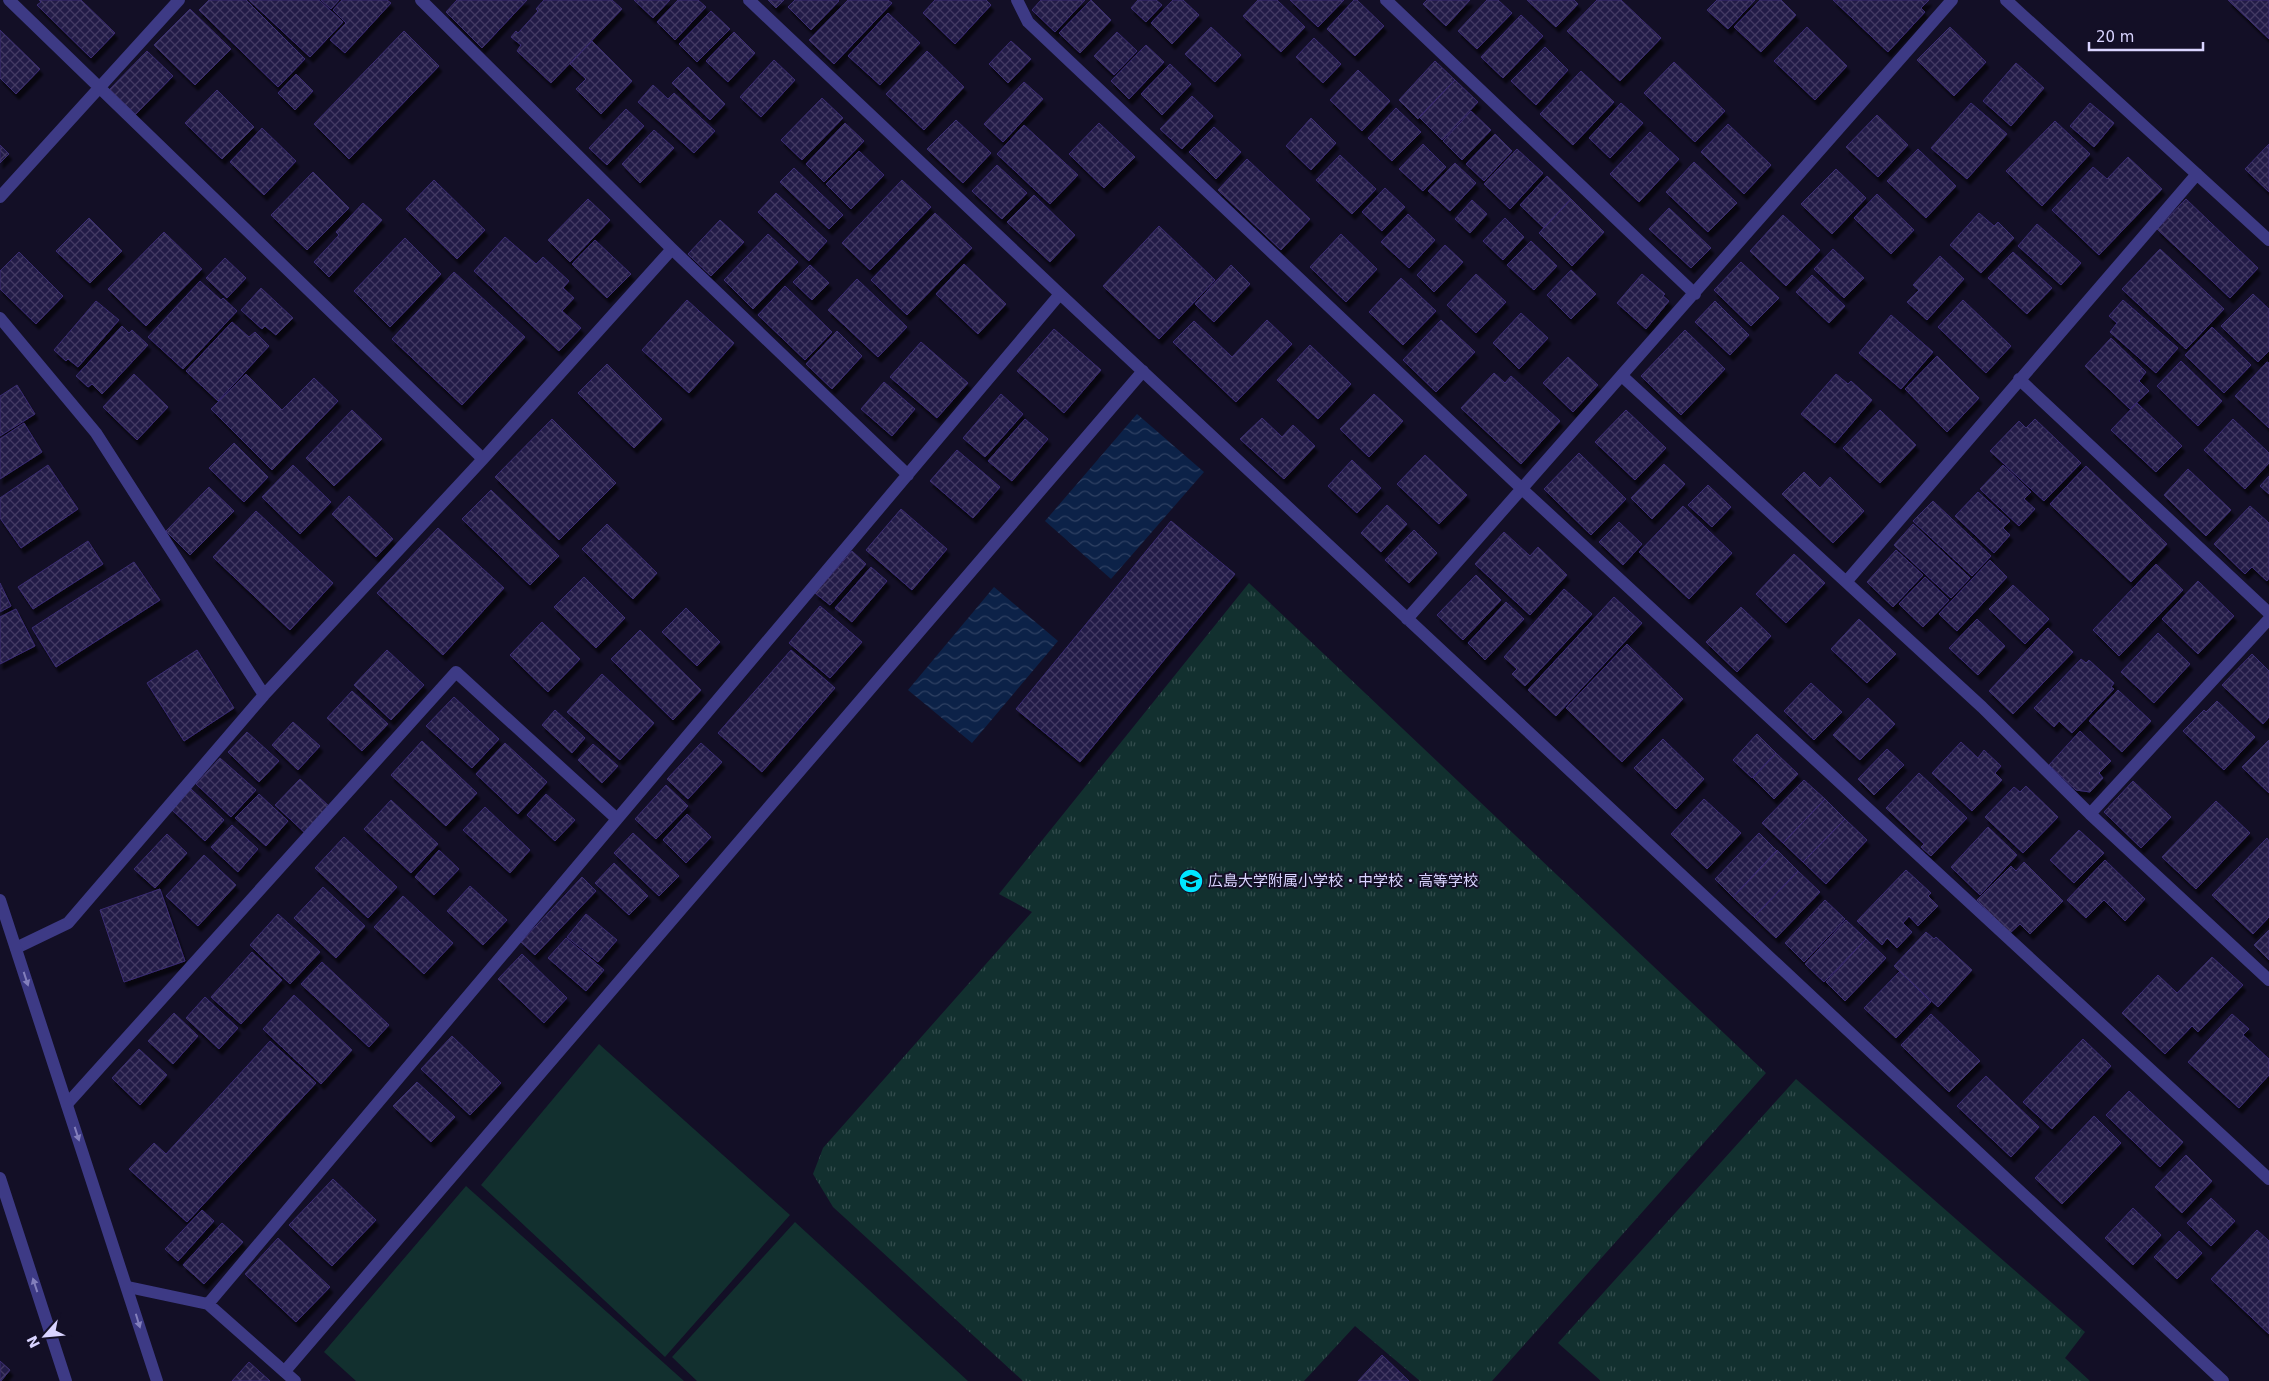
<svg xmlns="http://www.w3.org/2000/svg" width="2269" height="1381" font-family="'DejaVu Sans','Noto Sans JP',sans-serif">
<defs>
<pattern id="park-tufts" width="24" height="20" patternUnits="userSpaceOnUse" patternTransform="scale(1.25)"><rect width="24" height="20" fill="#12302f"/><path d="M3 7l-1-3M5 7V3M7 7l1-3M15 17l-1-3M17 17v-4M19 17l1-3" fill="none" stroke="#344d4e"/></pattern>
<pattern id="water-waves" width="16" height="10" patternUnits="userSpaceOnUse" patternTransform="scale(1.25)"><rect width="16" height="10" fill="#0c2248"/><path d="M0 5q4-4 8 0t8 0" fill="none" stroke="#2f4163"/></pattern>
<pattern id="building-cross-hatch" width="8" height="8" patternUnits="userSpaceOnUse" patternTransform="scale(1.25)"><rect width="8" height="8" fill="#241b47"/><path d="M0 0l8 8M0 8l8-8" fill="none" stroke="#433b63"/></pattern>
<filter id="shadow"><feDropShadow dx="3" dy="5.5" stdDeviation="1" flood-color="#0009"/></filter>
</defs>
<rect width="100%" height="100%" fill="#130f26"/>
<path fill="url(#park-tufts)" d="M1249 583 1766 1073 1492 1381H1420L1355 1326 1304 1381H1023L833 1207 813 1174 823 1148 1032 912 999 894Z
M1796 1079 2085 1332 2065 1358 2090 1381H1601L1558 1343Z"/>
<path fill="#12302f" d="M599 1044 790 1215 665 1357 481 1185Z
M466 1186 684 1381H356L324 1352Z
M795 1222 968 1381H697L672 1357Z"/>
<path fill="url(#water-waves)" d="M1137 414 1204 472 1111 579 1045 521Z
M994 587 1058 641 972 743 908 690Z"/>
<path fill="url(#building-cross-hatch)" stroke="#3b2d73" filter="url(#shadow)" d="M39 0H81L115 33 91 58 37 5 41 2Z
M209 0H246L305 59 278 87 199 10Z
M249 0H319L343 22 310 57Z
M321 0H339L331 9Z
M342 0H387L391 3 345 53 330 40 346 23 333 10Z
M457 0H527L482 48 446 12Z
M544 0H612L622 9 551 83 517 51 521 45 511 37 516 31 518 33 538 11 536 9Z
M634 0H670L653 18Z
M678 0H698L706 7 675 40 657 22Z
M768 0H784L776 8Z
M795 0H838L839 1 811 30 788 7Z
M848 0H888L892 3 834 64 809 40Z
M935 0H986L991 5 955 44 923 13Z
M1041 0H1085L1055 32 1032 10Z
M1091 0 1111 20 1080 53 1059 33Z
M1138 0H1156L1162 5 1146 22 1131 8Z
M1173 0H1183L1199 15 1172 44 1151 23Z
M1258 0H1277L1305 27 1281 52 1243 16Z
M1290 0H1344L1318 27Z
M1354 0H1357L1384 26 1355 56 1327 29Z
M1427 0H1470L1446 26 1423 4Z
M1487 0H1498L1512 13 1477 49 1458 31Z
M1527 0H1574L1578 4 1556 27Z
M1597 0H1621L1661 38 1620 81 1567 31Z
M1717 0H1755L1728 29 1707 10Z
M1760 0H1781L1796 15 1761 52 1734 27Z
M1833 0H1929L1921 8 1925 12 1888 52Z
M2228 0H2269V39Z
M190 9 231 49 195 85 154 45Z
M711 11 730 29 697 62 679 44Z
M888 13 920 43 880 85 848 56Z
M1521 15 1543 36 1503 78 1481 57Z
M1211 27 1241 55 1215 82 1185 54Z
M1807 27 1847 66 1815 100 1774 61Z
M1950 27 1986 62 1954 96 1917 60Z
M0 30 40 69 16 94 0 78Z
M404 31 439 66 349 159 314 124Z
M734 32 755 53 728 82 706 61Z
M1117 32 1137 51 1114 75 1094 56Z
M1314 38 1341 64 1323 83 1296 57Z
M592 41 632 81 601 114 576 89 586 79 570 64Z
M1011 41 1031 59 1008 83 989 64Z
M1146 45 1164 62 1129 99 1111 81Z
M1545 47 1568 70 1536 105 1511 81Z
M147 51 173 76 134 116 109 90Z
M927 51 964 87 924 130 886 94Z
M774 60 795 80 761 117 740 97Z
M1435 61 1455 80 1418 119 1399 100Z
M1674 62 1725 111 1695 142 1644 93Z
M2016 63 2044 88 2011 126 1983 101Z
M1170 64 1191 84 1162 115 1141 94Z
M688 67 725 104 710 120 672 83Z
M1358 70 1390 101 1362 131 1330 100Z
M1581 71 1614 102 1573 145 1540 114Z
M296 74 313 91 295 110 278 93Z
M1455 80 1478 102 1442 140 1419 117Z
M1024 82 1043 99 1003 142 984 124Z
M653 85 668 99 674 93 715 131 694 153 638 102Z
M217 90 254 127 222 159 185 123Z
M1192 96 1213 116 1182 149 1160 129Z
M822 98 843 118 802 160 781 140Z
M1621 103 1643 123 1610 158 1589 138Z
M1971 103 2007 134 1967 179 1931 148Z
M2090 103 2114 123 2094 147 2070 126Z
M1396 108 1421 132 1392 161 1368 138Z
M626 109 644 126 607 165 589 148Z
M1471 111 1491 130 1462 160 1443 141Z
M1877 115 1908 145 1878 177 1846 147Z
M1311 118 1336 143 1311 170 1286 146Z
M956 120 991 153 963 183 927 149Z
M2055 121 2090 154 2042 206 2006 171Z
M845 123 864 141 824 182 806 164Z
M1099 123 1135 157 1104 188 1069 154Z
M1728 124 1771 165 1744 194 1701 152Z
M1024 125 1078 175 1050 204 997 154Z
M1214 127 1241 152 1216 179 1189 152Z
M262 128 296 161 264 195 230 162Z
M654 130 674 148 640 183 622 164Z
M1650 132 1679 159 1639 202 1610 174Z
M1495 134 1512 151 1484 181 1466 164Z
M1423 144 1446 167 1423 191 1399 169Z
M2269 144V192L2245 169Z
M0 145 9 154 0 163Z
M1517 149 1543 173 1510 209 1484 184Z
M1918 149 1956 186 1926 218 1887 181Z
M859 151 884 175 851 209 826 184Z
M1340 155 1376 189 1352 214 1316 180Z
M2128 157 2162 189 2099 255 2052 210 2093 167 2107 179Z
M1247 159 1310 219 1281 250 1218 190Z
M1694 162 1737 203 1708 232 1666 192Z
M1455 163 1476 183 1450 211 1428 191Z
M997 165 1027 193 1002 219 972 191Z
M794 168 843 215 829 229 780 182Z
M1836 169 1866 198 1832 234 1801 204Z
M313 172 349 208 307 250 271 215Z
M1547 176 1571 199 1544 228 1520 205Z
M434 180 485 230 457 259 406 209Z
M902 180 931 207 870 270 842 243Z
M1385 188 1405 207 1382 231 1362 212Z
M776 193 827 241 809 261 758 212Z
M1877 194 1914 230 1891 254 1854 218Z
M1034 195 1075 235 1050 262 1007 222Z
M588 199 610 220 570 262 548 240Z
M1571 199 1604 232 1572 266 1539 233Z
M2186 199 2258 268 2230 298 2157 229Z
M1472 200 1487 214 1470 233 1455 219Z
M363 203 382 220 329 277 314 262 339 235 336 232Z
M1669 208 1711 248 1691 268 1649 229Z
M935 213 972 248 907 315 871 280Z
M1979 213 1994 226 1998 222 2014 238 1981 273 1950 245Z
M1408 214 1435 240 1409 268 1381 242Z
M1783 215 1820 250 1786 286 1750 251Z
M89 218 122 251 90 283 56 251Z
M1505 218 1524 237 1503 260 1483 241Z
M720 220 744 242 711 276 688 254Z
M2037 224 2081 263 2061 285 2018 246Z
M1159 226 1215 280 1159 339 1103 286Z
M164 232 202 269 146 326 108 289Z
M768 234 798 262 753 309 724 280Z
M1341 234 1377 269 1346 302 1310 267Z
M505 237 536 264 543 257 569 281 563 288 574 298 562 311 581 328 559 351 474 271Z
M405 238 441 274 390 327 354 291Z
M595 240 631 274 607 298 572 264Z
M1531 241 1557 266 1534 290 1507 265Z
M1445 245 1463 262 1434 292 1417 275Z
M1833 249 1864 278 1844 298 1814 269Z
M2160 249 2224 309 2186 349 2122 289Z
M19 252 63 296 36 324 0 289V271Z
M2013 252 2052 288 2027 314 1988 278Z
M1940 256 1964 279 1927 320 1907 302 1919 290 1913 285Z
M225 258 246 278 227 298 206 278Z
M1741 262 1779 298 1751 326 1714 290Z
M964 264 1006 304 978 334 936 294Z
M810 265 829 283 812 300 793 282Z
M1231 265 1250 284 1214 322 1195 304Z
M1571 270 1596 294 1571 319 1547 295Z
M454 272 525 337 462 405 392 339Z
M1476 274 1506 302 1476 333 1447 305Z
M1642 274 1665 294 1663 296 1669 301 1646 329 1617 303Z
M1812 275 1845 306 1829 323 1796 292Z
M1401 278 1436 311 1403 345 1369 312Z
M857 279 907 327 878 357 828 310Z
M200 281 221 300 223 298 237 311 183 369 148 337Z
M785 286 832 332 805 360 758 315Z
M261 288 293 318 276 335 265 326 262 329 241 310Z
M2253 294 2269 309V351L2258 362 2221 326Z
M687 300 734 343 689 393 642 350Z
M1963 300 2011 346 1986 373 1938 327Z
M2123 300 2178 348 2156 373 2110 332 2117 323 2109 316Z
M96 301 119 320 78 367 68 359 66 361 54 350Z
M1715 301 1749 335 1730 355 1695 322Z
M1521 313 1548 338 1519 369 1493 343Z
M1891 315 1933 352 1901 389 1859 353Z
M1267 320 1292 344 1236 402 1173 342 1194 321 1232 357Z
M1441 320 1475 352 1436 392 1403 360Z
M232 322 249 337 255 332 269 346 218 401 186 371Z
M122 326 129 333 132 330 148 345 102 394 92 384 88 387 76 376Z
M2212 327 2251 365 2224 393 2185 355Z
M1054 329 1101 370 1064 413 1017 371Z
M1685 330 1725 369 1681 415 1641 376Z
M837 331 862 356 832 389 806 364Z
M2111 338 2146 372 2139 381 2149 391 2130 409 2085 366Z
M921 342 968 383 937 418 890 377Z
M1310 345 1351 384 1318 419 1277 380Z
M1937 356 1979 398 1947 432 1905 389Z
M1568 357 1598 385 1573 412 1543 383Z
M2181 361 2222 401 2198 426 2157 386Z
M2267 362 2269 363V428L2235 396Z
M607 364 662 419 634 448 578 393Z
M1494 373 1505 383 1511 376 1560 421 1521 464 1461 408Z
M134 374 168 407 137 440 103 407Z
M246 374 282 410 314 378 338 401 272 470 211 409Z
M1836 374 1848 384 1851 381 1872 400 1835 443 1801 414Z
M884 382 915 409 892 436 861 409Z
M17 385 35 414 0 436V396Z
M1001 394 1023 414 985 457 963 438Z
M1374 394 1403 421 1369 457 1340 429Z
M2137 403 2182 446 2156 472 2111 430Z
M352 410 382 439 334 486 306 458Z
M1626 410 1666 448 1635 480 1595 442Z
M1880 410 1916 445 1880 483 1843 448Z
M1262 418 1282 437 1293 425 1315 446 1284 479 1240 439Z
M552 419 616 483 559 540 495 477Z
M1025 419 1048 439 1012 481 988 461Z
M2035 419 2081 463 2044 501 1990 451 2019 421 2026 428Z
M2233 419 2269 453V463L2245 489 2204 450Z
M24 423 42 452 0 479V439Z
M234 443 268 477 244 502 209 468Z
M957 450 1000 487 973 518 930 481Z
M1579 453 1626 499 1591 535 1544 489Z
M1425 455 1467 495 1439 524 1397 484Z
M1352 460 1381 488 1357 513 1328 486Z
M1664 464 1685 484 1652 519 1631 498Z
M48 465 78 509 21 548 0 518V498Z
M293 465 331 502 300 534 262 497Z
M2003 465 2031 492 2024 499 2035 509 2019 526 1980 489Z
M2086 466 2167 544 2131 582 2050 504Z
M2188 469 2231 510 2206 536 2164 495Z
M1804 472 1820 488 1830 477 1864 511 1833 543 1782 494Z
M2269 476V494L2260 486Z
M1708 485 1731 507 1712 527 1688 505Z
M209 487 234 511 190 555 166 531Z
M491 490 559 556 530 585 462 519Z
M1978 492 2010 521 2003 528 2010 535 1994 553 1955 516Z
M349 496 393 539 376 557 332 514Z
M1933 501 1991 556 1972 576 1913 521Z
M1387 505 1407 524 1381 552 1361 533Z
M1683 506 1732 553 1689 599 1639 552Z
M2250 506 2269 523V578L2267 581 2252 567 2245 574 2214 544Z
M901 509 947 549 912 590 866 550Z
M256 511 333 583 290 630 213 557Z
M1171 521 1235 574 1080 762 1016 709Z
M1619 522 1642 544 1623 565 1599 542Z
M607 524 657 573 633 599 582 549Z
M1913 524 1970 578 1951 598 1894 545Z
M438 528 504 588 443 655 377 593Z
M1414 530 1437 553 1409 583 1385 560Z
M1504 532 1530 556 1538 547 1567 575 1530 615 1475 564Z
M88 541 103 564 33 609 18 587Z
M1896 550 1923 575 1893 607 1867 582Z
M852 551 866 564 830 605 815 593Z
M1794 554 1825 583 1786 623 1756 594Z
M1990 560 2007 577 1957 631 1939 614Z
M134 562 160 600 56 667 32 628Z
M2156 564 2183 590 2119 656 2093 630Z
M871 567 887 581 852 622 835 608Z
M1476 575 1501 600 1463 640 1437 615Z
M584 577 625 618 596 648 554 607Z
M1925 577 1949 600 1923 627 1899 604Z
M2198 581 2234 616 2198 654 2162 619Z
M0 583 11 606 0 612Z
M2013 585 2049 619 2025 644 1989 609Z
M1564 589 1592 614 1525 686 1512 674 1517 669 1504 657Z
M1614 597 1642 623 1556 716 1528 690Z
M1506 602 1524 619 1485 660 1468 643Z
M820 606 862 642 830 678 789 643Z
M1741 607 1771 636 1737 672 1706 642Z
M686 608 720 642 697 666 662 632Z
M16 609 35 646 0 664V617Z
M1859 619 1896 654 1867 683 1831 649Z
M1977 619 2005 646 1978 675 1949 648Z
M542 622 580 659 548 692 510 655Z
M2048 628 2073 652 2013 714 1989 691Z
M640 630 701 690 673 720 611 659Z
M2158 633 2190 664 2154 703 2121 672Z
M1627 644 1683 699 1622 762 1566 708Z
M197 650 234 708 184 741 147 683Z
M387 650 424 685 391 720 354 685Z
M791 650 835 688 762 772 718 733Z
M2252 654 2269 671V717L2263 724 2222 685Z
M2081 659 2086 663 2089 660 2114 683 2111 687 2114 689 2072 733 2059 721 2054 727 2034 708Z
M602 674 654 723 620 760 567 712Z
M1811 683 1842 712 1814 740 1784 711Z
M2118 690 2151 721 2122 752 2089 721Z
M352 691 388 724 362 751 327 718Z
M454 697 499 739 472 768 426 726Z
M1868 698 1895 724 1860 760 1833 735Z
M2217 701 2255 737 2224 770 2183 731 2204 710 2206 712Z
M555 710 585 738 572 753 542 725Z
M293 722 320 746 298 770 272 745Z
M2080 731 2111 761 2099 773 2103 778 2090 792 2076 790 2049 765Z
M247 732 279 761 259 782 228 752Z
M1757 734 1776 753 1752 778 1733 760Z
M1663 739 1704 779 1676 809 1634 768Z
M2269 740V793L2242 767Z
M422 741 477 793 446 826 391 775Z
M1961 742 1978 758 1984 750 2001 766 1995 773 2002 780 1972 811 1932 773Z
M505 743 547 782 518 814 476 774Z
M701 743 722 762 688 799 667 779Z
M593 744 618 766 602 783 578 760Z
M1887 749 1904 765 1874 795 1858 779Z
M1776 753 1798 774 1774 799 1753 778Z
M220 758 256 790 231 817 196 784Z
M1919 773 1967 818 1931 856 1921 847 1924 844 1886 808Z
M300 779 331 808 306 834 275 805Z
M1804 780 1825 799 1783 843 1762 823Z
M2133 781 2171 817 2141 848 2104 812Z
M666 785 688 806 656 839 635 819Z
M2026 786 2058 817 2023 853 1985 817 2014 787 2020 792Z
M191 789 224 820 205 841 171 809Z
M259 794 288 821 266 846 235 818Z
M546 794 575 820 555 841 527 815Z
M1704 799 1741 833 1707 869 1671 834Z
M1825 799 1845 819 1803 862 1783 843Z
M391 800 438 844 411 873 364 829Z
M2216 801 2250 833 2196 889 2162 857Z
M485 807 530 850 510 873 463 830Z
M687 814 711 837 686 863 663 840Z
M1845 819 1867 840 1826 884 1803 862Z
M232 825 258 849 238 872 211 847Z
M1988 827 2017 855 1980 895 1951 867Z
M2079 830 2104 853 2074 883 2050 860Z
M633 833 679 876 659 896 614 853Z
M1759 833 1777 851 1733 897 1715 879Z
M167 834 187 853 155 888 134 869Z
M344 837 397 887 368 918 315 868Z
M2267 838 2269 841V917L2253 934 2212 895Z
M439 850 459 869 434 895 415 877Z
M1777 850 1798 871 1754 917 1733 897Z
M204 855 236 885 198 926 166 896Z
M2105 860 2145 899 2125 921 2104 900 2086 918 2067 900Z
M2024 862 2063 901 2030 934 2020 924 2010 933 1977 900 2011 866 2016 871Z
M614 863 648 896 629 915 595 883Z
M1906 870 1931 893 1928 896 1938 906 1918 926 1909 916 1903 923 1912 932 1897 948 1887 938 1882 945 1857 921Z
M1798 871 1820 892 1776 938 1754 917Z
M582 877 596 891 535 955 521 942Z
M470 886 507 920 483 945 447 911Z
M323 887 365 926 336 958 294 918Z
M160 889 185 961 124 982 100 910Z
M403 896 453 943 424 974 374 927Z
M1825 900 1845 919 1804 962 1785 943Z
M278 914 320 952 290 984 250 945Z
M586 914 617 940 598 962 567 937Z
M1846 920 1866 939 1824 982 1805 964Z
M2269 930V960L2254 945Z
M1926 932 1934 939 1936 937 1972 970 1938 1007 1894 966Z
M566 938 604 970 586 991 548 958Z
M1866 939 1886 958 1845 1001 1826 982Z
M252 952 282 980 241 1024 211 997Z
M522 954 567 998 544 1023 498 979Z
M2212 957 2243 985 2198 1032 2192 1026 2165 1054 2122 1013 2158 975 2177 993Z
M322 962 389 1025 369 1047 301 984Z
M1900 971 1931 1002 1896 1038 1864 1008Z
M294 995 352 1050 321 1084 263 1029Z
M205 997 238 1028 219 1049 186 1018Z
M174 1013 198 1036 173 1064 148 1041Z
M1931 1014 1980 1061 1949 1092 1901 1045Z
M2232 1014 2249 1029 2243 1035 2269 1059V1075L2239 1108 2188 1062Z
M452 1036 501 1083 470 1115 421 1069Z
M2083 1039 2111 1066 2052 1129 2023 1102Z
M270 1041 316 1083 187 1222 129 1169 154 1143 166 1154Z
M139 1049 167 1075 140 1105 112 1078Z
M1986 1076 2039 1127 2011 1157 1957 1106Z
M417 1082 455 1117 431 1142 393 1106Z
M2129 1091 2183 1142 2160 1167 2106 1115Z
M2094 1116 2121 1143 2062 1204 2035 1178Z
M2186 1155 2212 1181 2182 1213 2155 1187Z
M333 1179 376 1220 332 1266 289 1225Z
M2211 1198 2235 1221 2211 1246 2187 1223Z
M2133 1208 2161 1235 2133 1265 2105 1238Z
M202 1210 214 1221 178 1261 165 1249Z
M222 1223 243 1242 204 1284 183 1265Z
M2257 1230 2269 1241V1334L2211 1279Z
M2179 1231 2202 1253 2177 1279 2154 1257Z
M278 1238 330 1287 296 1322 245 1274Z
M1382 1355 1409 1381H1358Z
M0 1361 10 1370 1 1381H0Z
M249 1362 270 1381H232Z"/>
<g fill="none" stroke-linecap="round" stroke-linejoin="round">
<path stroke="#3d3a85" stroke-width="12" d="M9 0 483 459
M421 0 672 249 908 475
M749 0 1060 294 2223 1381
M1017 0 1028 22 1522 489 2269 1179
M1386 0 1695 294
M2006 0 2269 240
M0 197 179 0
M0 318 96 433 264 695
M1622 376 1982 707 2090 814 2269 980
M2019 379 2269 613
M1846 582 2197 174
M1407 619 1952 0
M2090 814 2269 619
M16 948 68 923 264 695 483 459 672 249
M67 1104 456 672 617 819
M128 1287 208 1304 295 1381
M208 1304 1060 294
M285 1371 1143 371"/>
<path stroke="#3d3a85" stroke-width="12" d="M0 900 157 1381
M0 1178 66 1381"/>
</g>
<defs><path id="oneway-solid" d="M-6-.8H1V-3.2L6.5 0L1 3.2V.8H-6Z" transform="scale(1.25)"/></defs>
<g fill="#837fbc">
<use href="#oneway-solid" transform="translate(26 979) rotate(72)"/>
<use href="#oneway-solid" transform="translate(77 1134) rotate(72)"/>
<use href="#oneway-solid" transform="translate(35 1285) rotate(-108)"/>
<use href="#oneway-solid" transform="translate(138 1321) rotate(73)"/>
</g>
<defs>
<g id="school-disc" transform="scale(1.25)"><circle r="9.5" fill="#00e5ff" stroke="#130f26"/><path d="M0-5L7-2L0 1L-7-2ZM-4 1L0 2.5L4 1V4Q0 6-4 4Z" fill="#111"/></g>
</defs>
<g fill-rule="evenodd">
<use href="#school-disc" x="1191" y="881"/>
</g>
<g text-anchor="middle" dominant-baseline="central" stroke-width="4" stroke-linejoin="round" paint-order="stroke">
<g font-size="15" fill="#d9d4ff" stroke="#130f26" text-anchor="start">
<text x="1208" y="881">広島大学附属小学校・中学校・高等学校</text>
</g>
</g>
<g transform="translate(45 1336) rotate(243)" stroke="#130f26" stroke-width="4" paint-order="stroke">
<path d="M0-4L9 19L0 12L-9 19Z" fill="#d9d4ff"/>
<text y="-8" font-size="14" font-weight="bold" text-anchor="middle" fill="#d9d4ff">N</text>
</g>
<path d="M2089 42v8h114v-8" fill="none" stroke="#d9d4ff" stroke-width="2.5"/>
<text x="2096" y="42" font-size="15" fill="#d9d4ff" stroke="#130f26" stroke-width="4" paint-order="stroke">20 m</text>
</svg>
